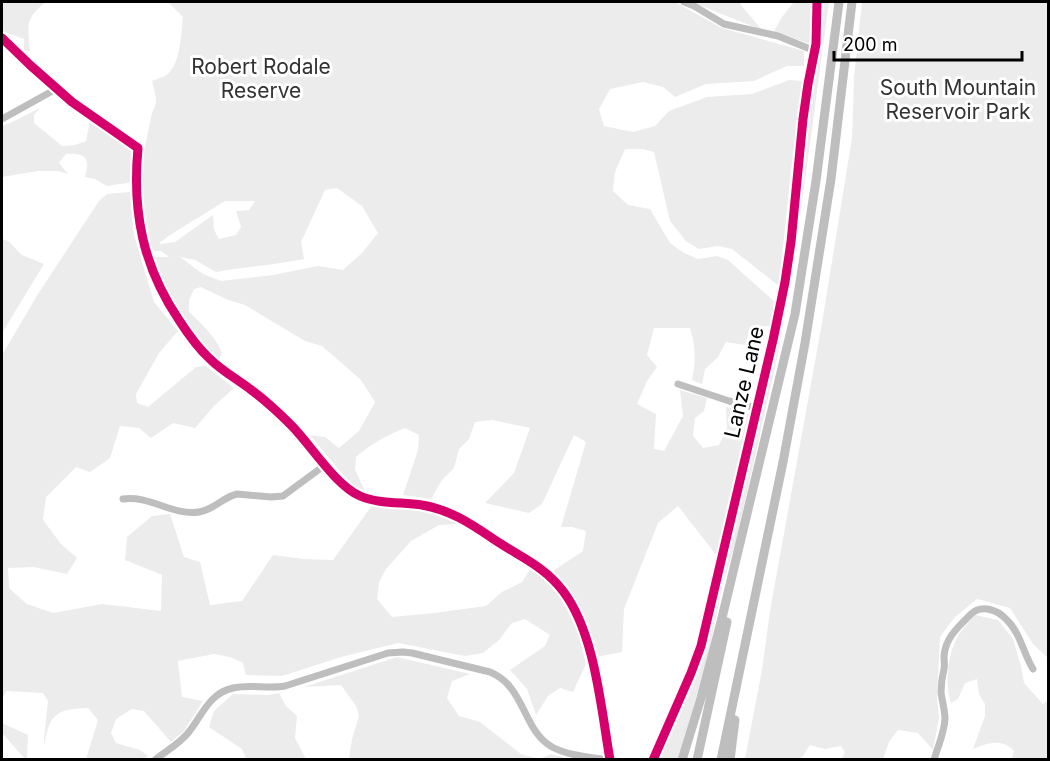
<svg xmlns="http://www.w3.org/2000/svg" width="1050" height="761" font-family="Inter,sans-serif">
<rect width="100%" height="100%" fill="#fff"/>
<path fill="#ececec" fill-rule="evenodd" d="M2 2H46C24 19 28 26 30 51L24 52V39L2 31Z
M168 2H675L722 28 804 51V66H787L754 81 706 84 675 97 663 87 643 82 610 89 599 109 604 126 633 132 655 126 669 111 707 97 752 94 789 80 803 81 791 170 779 286 732 249 718 246 699 249 686 241 670 221 654 152 643 149H625L615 172 613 191 628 205 650 209 670 243 684 253 698 259 717 256 728 260 775 302 770 326 751 327 745 345 726 342 718 357 705 369 702 384 692 380C696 360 696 348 690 328H654L647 355 657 367 647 381 637 404 656 414 654 449 664 451 683 416 680 390 707 398 704 411 695 418 693 436 703 448 719 445 727 428 726 407 749 414 717 556 678 506 658 523 624 609 622 652 596 657C586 626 577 593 553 571L583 551 586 531 572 527H561L586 442 574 435 542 504 529 513 485 503 514 473 530 428 492 420 475 422 469 439 459 449 454 468 442 480 431 499 403 495 418 450 419 435 405 428C387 435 371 444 356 457L355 470 365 491 352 484 338 469 310 435 325 437 339 448 359 431 375 402 361 380 322 346 305 341 245 305 228 300 201 287 194 289 189 300V312C202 324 215 336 222 353L218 362C189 339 164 291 151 257H169L161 251H154L153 249 151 250 143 213 141 166 152 113C159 101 155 94 152 81 156 79 161 78 165 76 181 66 181 34 183 17ZM337 188 362 206 378 233 362 253 343 270 318 266 273 275 221 281 203 274 180 257 195 260 216 272C245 267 274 265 304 259L301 242 325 190ZM225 201H255L249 210 236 211 241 227 236 235 219 239 214 230 213 215 175 242 161 244 159 243 170 235Z
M691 2H740L741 5 762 30Z
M794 2H812L810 44 774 31 782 17Z
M814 2H829L793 270 778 354 736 541 723 584 706 664 678 759 659 760 702 658 708 636 783 308 812 50Z
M862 2H1048V658L1033 644 1010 608 977 599 954 618 940 637 937 697 939 718 933 750 918 733 898 730 889 742 883 759H842L845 752 841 746 825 749 810 745 801 759H745L762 670 770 611 822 323 852 138 854 77Z
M40 108 34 115V123L62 146 75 145 86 141 90 121 134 150 133 182 107 186 95 179 85 177C90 158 86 152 66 154L59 163 68 174 58 171H38L2 177V126L10 123Z
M130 192 134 235 154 302 178 331 159 353 136 394 137 403 148 407 196 367 206 366 234 388 214 406 195 428 173 423 151 438 139 428 120 426 110 458 90 472 76 467 46 497 43 520 61 544 77 558 67 574 34 567 8 568 9 588 27 604 53 613 102 604 161 611 162 575 125 560 127 537 152 516 170 514 184 557 200 562 210 605 242 601 273 555 303 559 333 560 373 504 413 509 435 514 460 524 439 525 411 541 386 569 379 582 377 599 392 617 434 613 486 606 502 592 522 582 531 568C541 575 552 582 560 593 573 609 581 643 586 664L573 692 560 688 548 696 536 715 527 689 510 670 545 646 550 635 525 619 512 623 499 640 483 653 465 656 398 643 341 657 282 676 246 675 243 663 230 657 214 654 178 661 182 697 203 701 184 731 171 742 144 711 132 709 116 719 111 733 116 743 140 750 148 756 144 759H86L98 720 88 708C55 709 49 715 44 747V739L48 701 43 693 6 691 2 700V355L38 294 99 201 107 194Z
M2 239 8 241 22 255 44 264 2 333Z
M975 615 998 620 1013 639 1021 666 1024 683 1043 704 1048 701V759H1012L1014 751C1002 738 988 743 973 749L985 716V704L979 694 977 679 965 683 958 699 951 703C944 683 948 650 960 633 964 627 970 621 975 615Z
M397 657 470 674 452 681 447 698 459 716 480 722 521 754 539 759 551 754 568 759H349L352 739 359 716 356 706 341 685 304 687Z
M279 693 286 706 297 716 295 738 306 759H246L242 749 209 727 214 711 233 694 268 695Z
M2 709V723L28 735 27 759H25L2 733Z"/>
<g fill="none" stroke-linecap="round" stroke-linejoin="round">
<path stroke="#bebebe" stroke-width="7" d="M684 2 694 6 724 24 778 36 815 51
M2 38 30 65 72 102 138 148C132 212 143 267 179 320 188 334 198 348 210 359 222 371 237 379 250 389 265 400 278 412 291 425 311 445 335 485 360 496 378 504 402 502 422 505 451 510 471 524 495 540 520 557 544 566 563 591 595 633 601 708 610 760
M2 119 56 89
M678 384 729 401 757 408
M123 499C149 495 173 516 199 512 214 510 223 497 237 494L271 497 283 496 325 465
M155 760C166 751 179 744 188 733 202 716 209 693 233 688 250 684 268 689 285 686L388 653 403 652 412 653 490 672C526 687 522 730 552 747 569 756 590 757 608 760
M653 760 691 673 701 646 773 340 785 282 791 242 803 119 808 84 816 44 817 2
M934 760C938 746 944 734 945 719 945 710 942 701 941 692 941 684 942 677 944 669 945 665 944 660 944 656 945 638 959 626 971 614 982 604 998 610 1007 620 1021 634 1023 653 1033 669"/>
<path stroke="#bebebe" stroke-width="9" d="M682 760 701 698 721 622 795 314 816 181 839 2
M697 760 727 622
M721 760 783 462 805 343 831 179 852 2
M730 760 735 720"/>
<g stroke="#fff" stroke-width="13">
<path id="cycleway" d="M2 38 30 65 72 102 138 148C132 212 143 267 179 320 188 334 198 348 210 359 222 371 237 379 250 389 265 400 278 412 291 425 311 445 335 485 360 496 378 504 402 502 422 505 451 510 471 524 495 540 520 557 544 566 563 591 595 633 601 708 610 760
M653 760 691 673 701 646 773 340 785 282 791 242 803 119 808 84 816 44 817 2"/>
</g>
<use href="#cycleway" stroke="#d6006c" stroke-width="9"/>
</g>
<g text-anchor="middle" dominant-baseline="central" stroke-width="6" stroke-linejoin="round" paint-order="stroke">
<g font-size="21" fill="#333" stroke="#fff">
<text x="261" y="66">Robert Rodale<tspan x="261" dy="24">Reserve</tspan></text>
<text x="958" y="87">South Mountain<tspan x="958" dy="24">Reservoir Park</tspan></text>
</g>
<g font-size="21" fill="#000" stroke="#fff">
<text transform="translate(744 382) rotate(-77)">Lanze Lane</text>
</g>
</g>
<rect width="1050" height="761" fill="none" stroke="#000000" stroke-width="6"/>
<path d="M834 51v9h188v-9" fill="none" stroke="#000000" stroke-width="3"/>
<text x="843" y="51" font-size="18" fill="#000000" stroke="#ffffff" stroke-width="4.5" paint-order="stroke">200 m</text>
</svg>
